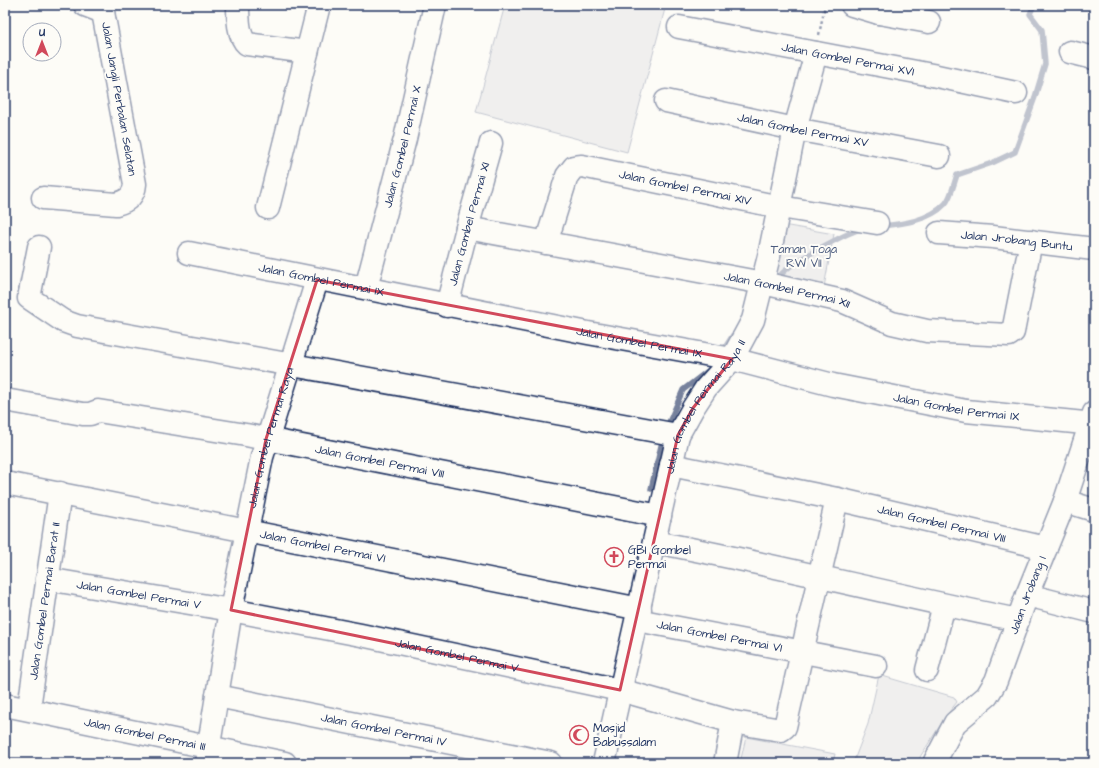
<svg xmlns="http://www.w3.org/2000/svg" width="1099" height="768" font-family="'Architects Daughter',sans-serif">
<rect width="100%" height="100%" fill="#fdfcf7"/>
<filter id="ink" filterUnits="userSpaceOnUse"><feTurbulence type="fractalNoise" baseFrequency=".025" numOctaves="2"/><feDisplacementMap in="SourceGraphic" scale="8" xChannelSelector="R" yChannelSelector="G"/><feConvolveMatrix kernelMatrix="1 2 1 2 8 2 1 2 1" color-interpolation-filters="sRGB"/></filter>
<g filter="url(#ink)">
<path fill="#e0e1e3" stroke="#7e88a0" d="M505 5H666L627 152 476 112Z
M783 225 834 234 824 287 773 279Z
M879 675 954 697 957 702 946 716 920 757V763H853L868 724Z
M746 737 835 754 833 763H740Z"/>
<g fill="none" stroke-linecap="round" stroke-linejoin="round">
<path stroke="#76819c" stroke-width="5.5" d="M881 226C902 224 929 221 945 204 951 198 954 183 957 175L992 163 1015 152 1035 97 1045 64 1042 30 1030 14 1034 5
M776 280C780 276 783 272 787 269 797 260 851 230 862 229
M722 352 733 335
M666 429 683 390 709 370
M651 489 663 437"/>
<g stroke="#1b2f5e" stroke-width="25">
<g id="minor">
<path d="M85 5 103 12"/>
<path d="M238 5C238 17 238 36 247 44L307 52"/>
<path d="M852 5 879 13 883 5"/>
<path d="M879 13 929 22"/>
<path id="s1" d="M679 27 932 75 1016 93"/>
<path d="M1070 52 1094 58"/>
<path id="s2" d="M666 101 795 129 939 156"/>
<path d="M43 198 116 204C128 201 134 196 135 184L103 12 104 5"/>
<path d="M268 208 319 5"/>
<path id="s3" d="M467 228 763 283 842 301 892 323 927 331 1009 335 1013 332 1031 241"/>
<path id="s4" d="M939 233 993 237 1094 249"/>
<path id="s5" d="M546 243 567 176 574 167 582 166 780 207 877 223"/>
<path d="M39 247 29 298 63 321 77 326 678 435"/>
<path id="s6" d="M189 253 588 333 732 359 833 385 966 411 1094 424"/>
<path id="s7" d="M366 288 405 139 435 5"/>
<path id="s8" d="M447 306 467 228 491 143"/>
<path id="s9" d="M5 400 83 414H90L98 411 246 435 660 516"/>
<path id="s10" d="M671 465 837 499 1046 548"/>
<path id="s11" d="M5 483 640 609"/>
<path d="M1065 501 1094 510"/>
<path d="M655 542C777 565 897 596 1018 620"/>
<path id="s12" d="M47 579 231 610 361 635 620 690 733 722 781 730 785 727 837 499"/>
<path d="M1027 595 1094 612"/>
<path id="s13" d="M637 620 876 666"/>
<path d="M927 670 944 605"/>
<path id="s14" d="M217 696 551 763"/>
<path id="s15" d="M5 705 285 763"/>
<path id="s16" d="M29 708 60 493"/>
<path id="s17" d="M935 761 955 723 987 696 996 681 1027 595 1065 501 1094 413"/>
<path id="s18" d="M206 763 231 610 262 457 317 280"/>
<path id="s19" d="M604 763 678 435 693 408 706 388 732 359 753 320 769 256 795 129 816 53"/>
<path d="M725 763 733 722"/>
</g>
</g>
<path stroke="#1b2f5e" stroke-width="2.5" stroke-dasharray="3 3" stroke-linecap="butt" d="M819 35 825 5"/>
<use href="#minor" stroke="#fdfcf7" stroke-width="22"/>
</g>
</g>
<path d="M0 0H1099V768H0ZM317 280 732 359 693 408 678 435 620 690 231 610 266 439Z" fill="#fdfcf7" fill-opacity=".55" fill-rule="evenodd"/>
<path fill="none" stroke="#d1495b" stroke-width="3" stroke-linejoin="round" d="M317 280 732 359 693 408 678 435 620 690 231 610 266 439Z"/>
<defs>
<g id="church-ring" transform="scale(1)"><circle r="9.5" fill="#fdfcf7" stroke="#d1495b" stroke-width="1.5"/><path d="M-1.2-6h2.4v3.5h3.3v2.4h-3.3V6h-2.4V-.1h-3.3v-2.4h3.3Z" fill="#d1495b"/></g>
<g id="mosque-ring" transform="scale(1)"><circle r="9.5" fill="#fdfcf7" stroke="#d1495b" stroke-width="1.5"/><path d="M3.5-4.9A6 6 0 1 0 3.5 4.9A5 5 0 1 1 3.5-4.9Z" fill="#d1495b"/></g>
</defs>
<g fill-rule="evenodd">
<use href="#church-ring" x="614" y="557"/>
<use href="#mosque-ring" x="579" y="735"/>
</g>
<g text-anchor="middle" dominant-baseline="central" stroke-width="4" stroke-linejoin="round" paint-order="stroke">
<g font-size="12" fill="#1b2f5e" stroke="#fdfcf7">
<text stroke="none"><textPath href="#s1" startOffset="172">Jalan Gombel Permai XVI</textPath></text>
<text transform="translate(119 99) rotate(80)">Jalan Jangli Perbalan Selatan</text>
<text stroke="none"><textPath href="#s2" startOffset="140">Jalan Gombel Permai XV</textPath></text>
<text stroke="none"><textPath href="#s7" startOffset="146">Jalan Gombel Permai X</textPath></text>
<text stroke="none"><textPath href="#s5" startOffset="195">Jalan Gombel Permai XIV</textPath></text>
<text stroke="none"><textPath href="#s8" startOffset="85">Jalan Gombel Permai XI</textPath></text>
<text stroke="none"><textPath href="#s4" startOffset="78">Jalan Jrobang Buntu</textPath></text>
<text stroke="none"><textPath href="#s6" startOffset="135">Jalan Gombel Permai IX</textPath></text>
<text stroke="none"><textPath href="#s3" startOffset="326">Jalan Gombel Permai XII</textPath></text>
<text stroke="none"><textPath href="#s6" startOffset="459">Jalan Gombel Permai IX</textPath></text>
<text stroke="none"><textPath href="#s6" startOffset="783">Jalan Gombel Permai IX</textPath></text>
<text stroke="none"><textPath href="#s19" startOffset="374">Jalan Gombel Permai Raya II</textPath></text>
<text stroke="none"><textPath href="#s18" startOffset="332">Jalan Gombel Permai Raya</textPath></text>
<text stroke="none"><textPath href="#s9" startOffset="381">Jalan Gombel Permai VIII</textPath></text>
<text stroke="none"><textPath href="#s10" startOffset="277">Jalan Gombel Permai VIII</textPath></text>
<text stroke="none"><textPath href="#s11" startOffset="324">Jalan Gombel Permai VI</textPath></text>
<text stroke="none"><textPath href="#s12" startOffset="93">Jalan Gombel Permai V</textPath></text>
<text stroke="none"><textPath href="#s17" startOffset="194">Jalan Jrobang I</textPath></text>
<text stroke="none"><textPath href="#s16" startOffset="108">Jalan Gombel Permai Barat II</textPath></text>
<text stroke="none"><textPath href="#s13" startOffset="84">Jalan Gombel Permai VI</textPath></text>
<text stroke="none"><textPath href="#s12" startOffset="417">Jalan Gombel Permai V</textPath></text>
<text stroke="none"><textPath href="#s14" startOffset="170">Jalan Gombel Permai IV</textPath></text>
<text stroke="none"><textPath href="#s15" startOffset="143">Jalan Gombel Permai III</textPath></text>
</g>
<g font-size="12" fill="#4c5c7f" stroke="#fdfcf7">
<text x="804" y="249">Taman Toga<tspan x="804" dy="14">RW VII</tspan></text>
</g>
<g font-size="12" fill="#1b2f5e" stroke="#fdfcf7" text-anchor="start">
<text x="628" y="550">GBI Gombel<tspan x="628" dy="14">Permai</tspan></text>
<text x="593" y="728">Masjid<tspan x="593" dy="14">Babussalam</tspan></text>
</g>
</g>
<rect width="1099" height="768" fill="none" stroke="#fdfcf7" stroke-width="20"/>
<rect x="10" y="10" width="1079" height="748" fill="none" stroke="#1b2f5e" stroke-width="1.5" filter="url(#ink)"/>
<g transform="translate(42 42)"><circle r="19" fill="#fdfcf7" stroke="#a3aaba"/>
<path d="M0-3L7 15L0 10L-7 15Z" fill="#d1495b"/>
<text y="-6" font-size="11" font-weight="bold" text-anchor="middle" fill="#1b2f5e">U</text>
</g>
</svg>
